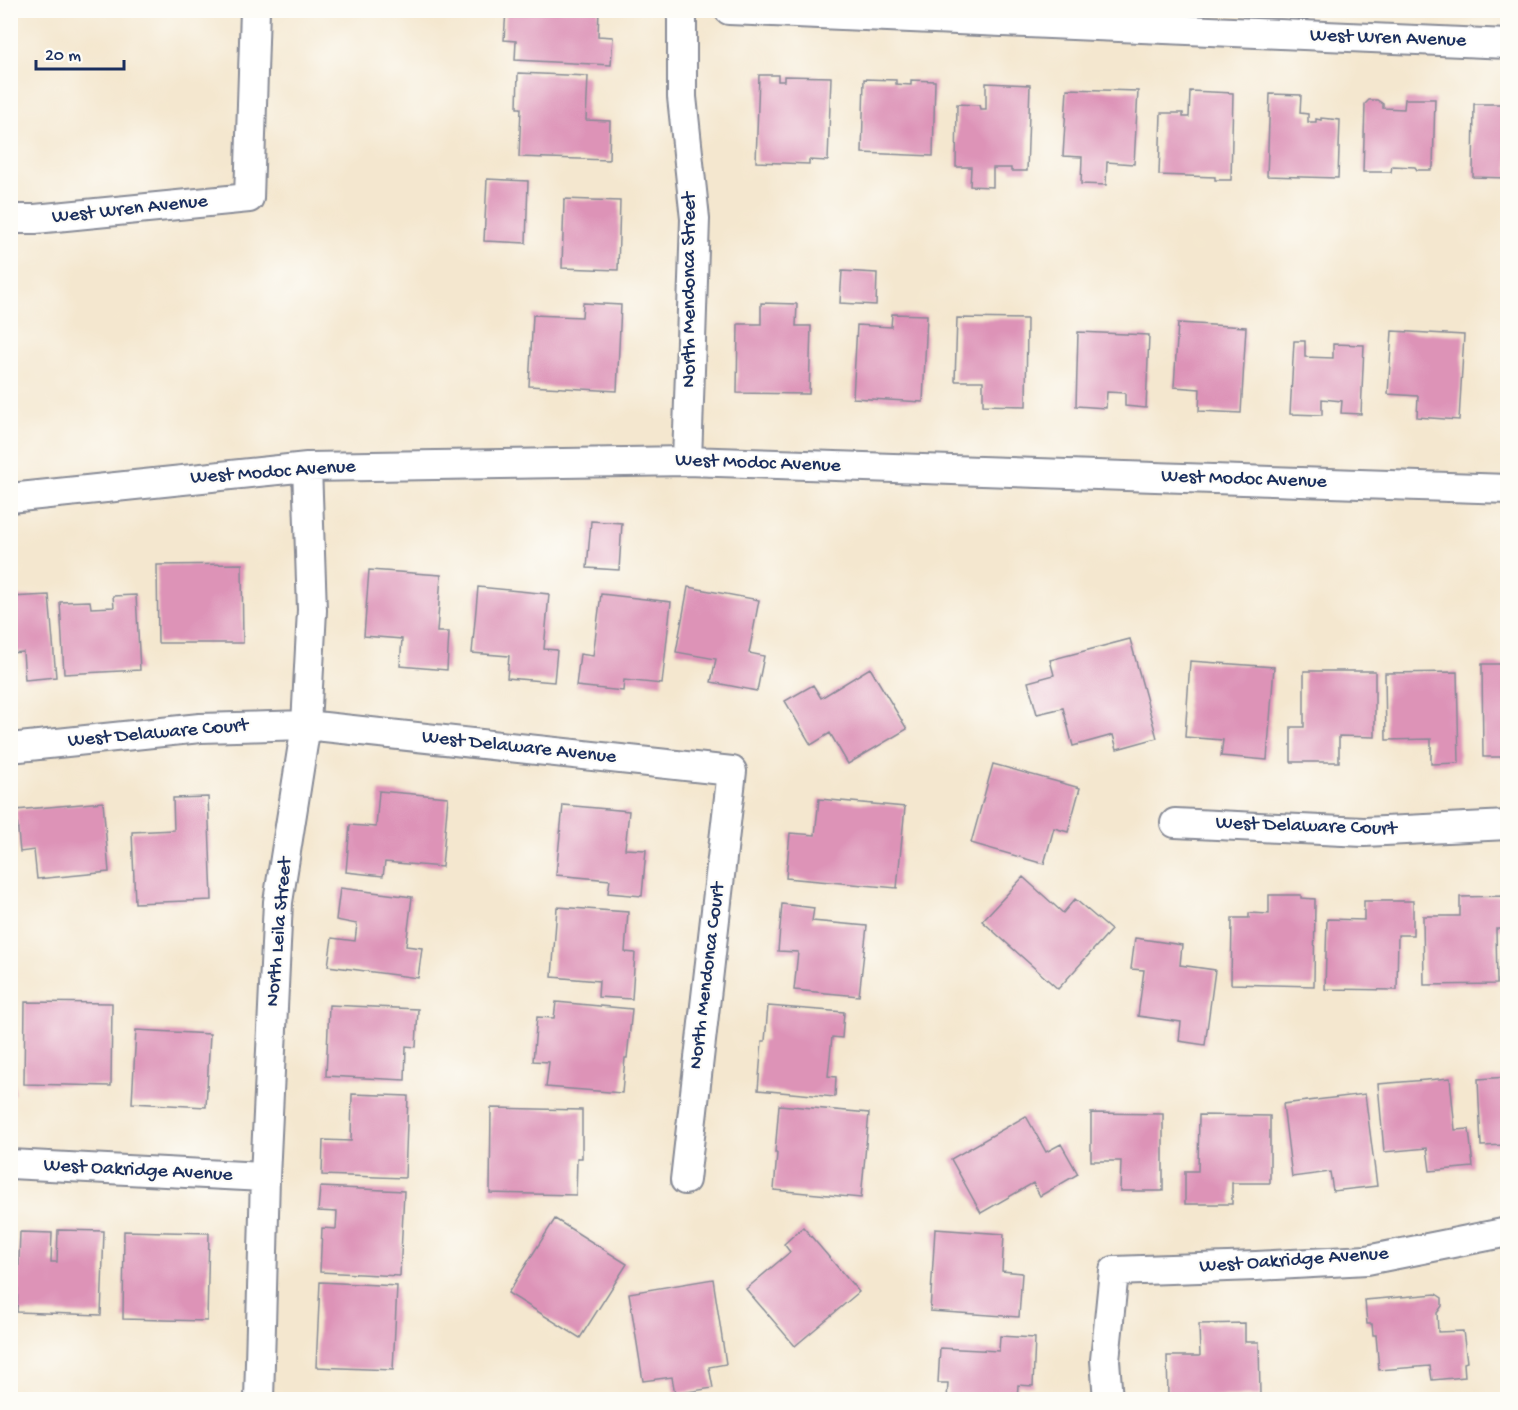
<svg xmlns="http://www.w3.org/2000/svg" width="1518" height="1410" font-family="'Gochi Hand',sans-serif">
<rect width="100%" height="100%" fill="#fdfcf7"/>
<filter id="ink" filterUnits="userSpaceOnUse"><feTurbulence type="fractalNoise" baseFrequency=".0167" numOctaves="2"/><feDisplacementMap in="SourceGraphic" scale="12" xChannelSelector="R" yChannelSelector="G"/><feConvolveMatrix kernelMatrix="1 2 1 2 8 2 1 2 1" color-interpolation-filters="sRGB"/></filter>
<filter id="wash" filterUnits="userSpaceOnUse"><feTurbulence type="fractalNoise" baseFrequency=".008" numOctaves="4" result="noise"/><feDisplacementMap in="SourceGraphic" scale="24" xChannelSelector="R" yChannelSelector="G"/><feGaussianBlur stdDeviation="1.35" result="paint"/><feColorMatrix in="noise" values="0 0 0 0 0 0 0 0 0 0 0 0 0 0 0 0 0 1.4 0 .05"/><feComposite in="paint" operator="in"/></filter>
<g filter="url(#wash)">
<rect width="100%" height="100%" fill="#f4e7cf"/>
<g id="blocks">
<path fill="#dd93b7" d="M506 10H599L598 36 613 37 611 65 515 60 516 41 504 40Z
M518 73 588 76 586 120 610 121 609 160 519 157 521 108H517Z
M759 75H778V81H784V76L831 77 828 161 809 160V164L756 162Z
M864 79 896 80V84L911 85V80L935 81 933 156 862 153Z
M986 83 1030 85 1027 171H1011V168H993V187L970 186 971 167H956L957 104 979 105 980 109H986Z
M1067 89 1138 91 1134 164 1107 162 1106 185 1081 184 1082 157 1063 156Z
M1190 91 1233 93 1231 180H1215V177L1159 175 1161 113H1183V117H1189Z
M1270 94 1301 95 1300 113 1308 114V122H1316V119L1321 120V118L1340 120 1338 178 1267 176Z
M1405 99H1435L1433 167 1431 170H1417L1415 167 1392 166 1391 172H1363L1365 104 1369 100H1377L1383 104V108L1404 109Z
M1474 104H1503V108H1508V178L1473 177Z
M487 179 528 181 526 243 484 241Z
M564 199 620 201 618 270 562 268Z
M842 271 877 273 876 305 840 303Z
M583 303 621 305 617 391 529 386 533 315 582 317Z
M761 303 797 304 796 326H811L809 394 737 393 738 324H761Z
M892 314 927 315 923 402 853 398 857 325 891 327Z
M957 318 1027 319 1026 406 983 405V381H955Z
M1178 323 1246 327 1241 413 1199 411 1200 389 1174 387Z
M1392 331 1464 335 1459 420 1417 417 1418 396 1388 394Z
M1078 332 1149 335 1146 408 1125 406V393L1107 392 1106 408 1076 406Z
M1294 341H1305V357L1333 358V344L1364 345 1361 414 1341 413 1342 401 1322 399V415L1290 414Z
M591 521 622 523 619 570 587 568Z
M242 564 243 643H158L157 565Z
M369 570 441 575 437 632H449L447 670 400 666 402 639 364 636Z
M478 587 549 594 544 649 557 650 554 682 507 678 509 656 472 653Z
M688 587 759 600 749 653 764 656 757 691 711 682 716 659 676 652Z
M601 594 671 602 662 684 624 680 623 691 576 686 580 654 593 656Z
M49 595 56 677 25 680 23 652 10 653V597Z
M136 595 140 670 64 674 60 602 90 601 91 608 114 607 113 596Z
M1130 639 1157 738 1117 749 1113 735 1073 746 1063 708 1037 714 1028 682 1054 675 1050 660Z
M1190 661 1274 667 1267 760 1221 756 1223 740 1185 737Z
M1482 664H1508V757H1483Z
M870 668 907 729 848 764 830 733 811 745 785 701 813 685 821 698Z
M1304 671H1375V737L1339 736V762H1291V727H1304Z
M1457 672 1459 763 1431 764V739L1386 740 1385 673Z
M993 764 1080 788 1068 832 1054 828 1044 864 971 843Z
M379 791 448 797 442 867 385 862 383 876 346 872 350 825 376 827Z
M208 797 212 900 135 903 132 832 174 830 173 798Z
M819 799 905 807 897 888 786 878 790 833 815 835Z
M103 802 109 872 37 879 34 850 20 852 16 810Z
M563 805 629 811 625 849 646 850 642 896 608 893 610 880 556 875Z
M1023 877 1063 913 1075 899 1111 930 1058 989 982 921Z
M340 888 412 897 406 946 422 948 418 978 328 966 332 938 355 941 357 924 336 920Z
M1269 895H1301V898L1315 899 1314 986 1231 984 1232 918H1249V913L1269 914Z
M1507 896 1508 929H1496L1497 984 1424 985 1423 916H1460V897Z
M1364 901H1413V935H1398L1397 990 1325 989 1327 919 1364 920Z
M782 904 814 908 812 921 867 926 859 996 794 990 798 952 778 951Z
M557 907 628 912 625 952 635 953 632 999 598 997 599 981 552 977Z
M1135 938 1182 945 1180 965 1215 970 1205 1045 1179 1041 1181 1022 1138 1016 1144 970 1131 969Z
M25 1002 112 1003 111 1086 24 1084Z
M556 1002 632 1009 627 1058H625L622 1093 546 1087 549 1062 533 1061 537 1017 554 1018Z
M329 1005 418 1009 416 1047 406 1046 405 1080 326 1076Z
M768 1006 844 1012 842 1038 832 1037 828 1076 836 1077 835 1097 758 1090 762 1041H765Z
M136 1030 210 1034 206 1107 132 1103Z
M10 1060H12L15 1094H10Z
M1508 1077V1145L1481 1146 1478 1079Z
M1450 1078 1455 1130 1469 1129 1473 1167 1430 1171 1427 1148 1384 1152 1378 1084Z
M352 1094 408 1096 405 1178 322 1175 323 1140 351 1141Z
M1365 1094 1377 1186 1333 1191 1330 1172 1292 1177 1283 1104Z
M779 1105 869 1113 861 1198 774 1190 777 1153H775Z
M491 1108 582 1110V1158H577L576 1195 490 1193Z
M1091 1113 1163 1114V1191H1120L1121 1161H1091Z
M1199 1115 1270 1116V1183H1232V1204H1185V1171H1198Z
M1026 1116 1046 1152 1061 1144 1078 1174 1040 1196 1033 1183 981 1213 951 1159Z
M320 1187 404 1191 400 1276 320 1272 322 1228 336 1229 337 1212 318 1211Z
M555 1219 627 1264 580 1338 508 1293Z
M803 1227 859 1292 795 1346 746 1289 790 1252 784 1244Z
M935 1229 1004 1234 1002 1271 1022 1273 1019 1317 930 1311Z
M58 1230 104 1231 101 1315 17 1312 20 1232 52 1233 51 1262H57Z
M124 1231 209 1233 207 1321 123 1319Z
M713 1279 726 1364 709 1367 713 1388 675 1394 672 1377 643 1381 629 1293Z
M320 1282 397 1286 393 1370 316 1367Z
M1436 1294 1442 1298V1306L1437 1313 1438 1332 1463 1331 1467 1362 1464 1363 1465 1377 1432 1380 1430 1366 1379 1370 1376 1335H1373L1372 1324H1367L1365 1300Z
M1245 1323V1342H1259L1260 1396 1168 1397 1167 1356H1200L1199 1324Z
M1000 1336 1035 1338 1033 1386 1018 1385 1017 1400H947L948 1383H938L940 1348 999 1351Z"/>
</g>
</g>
<g filter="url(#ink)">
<use href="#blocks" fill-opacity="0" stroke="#888b96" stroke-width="1.5"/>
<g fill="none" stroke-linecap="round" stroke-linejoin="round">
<g stroke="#888b96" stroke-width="32">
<path id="minor" d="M682 10V97L695 219 687 461
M729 10 1508 44
M10 219H35L249 198 255 10
M10 498 307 467 687 461 1508 489
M10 748 200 728 306 725 732 771 685 1180
M1175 823 1364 832 1508 825
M10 1164 265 1177
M259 1400 265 1177 278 902 306 725 312 610 307 467
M1108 1400 1105 1360 1114 1271 1256 1266 1367 1260 1508 1232"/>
</g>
<use href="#minor" stroke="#fff" stroke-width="28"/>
</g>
</g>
<g text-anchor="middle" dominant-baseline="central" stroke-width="4.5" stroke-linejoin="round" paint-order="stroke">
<g font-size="20" fill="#1b2f5e" stroke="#fdfcf7">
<text transform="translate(1388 39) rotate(2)">West Wren Avenue</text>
<text transform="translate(130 210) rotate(-6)">West Wren Avenue</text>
<text transform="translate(690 290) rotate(-90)">North Mendonca Street</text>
<text transform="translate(758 464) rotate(2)">West Modoc Avenue</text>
<text transform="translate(273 473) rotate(-4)">West Modoc Avenue</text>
<text transform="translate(1244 480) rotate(2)">West Modoc Avenue</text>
<text transform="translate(158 734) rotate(-5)">West Delaware Court</text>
<text transform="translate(519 748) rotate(6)">West Delaware Avenue</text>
<text transform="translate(1306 827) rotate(2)">West Delaware Court</text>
<text transform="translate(280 932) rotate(-85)">North Leila Street</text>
<text transform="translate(708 976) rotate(-83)">North Mendonca Court</text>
<text transform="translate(138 1171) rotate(3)">West Oakridge Avenue</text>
<text transform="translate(1294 1261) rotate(-4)">West Oakridge Avenue</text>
</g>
</g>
<rect width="1518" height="1410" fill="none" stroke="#fdfcf7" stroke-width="36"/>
<path d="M36 60v9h88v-9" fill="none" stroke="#1b2f5e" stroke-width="3"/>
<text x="45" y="60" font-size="18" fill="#1b2f5e" stroke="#fdfcf7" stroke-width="4.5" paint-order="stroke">20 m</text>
</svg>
